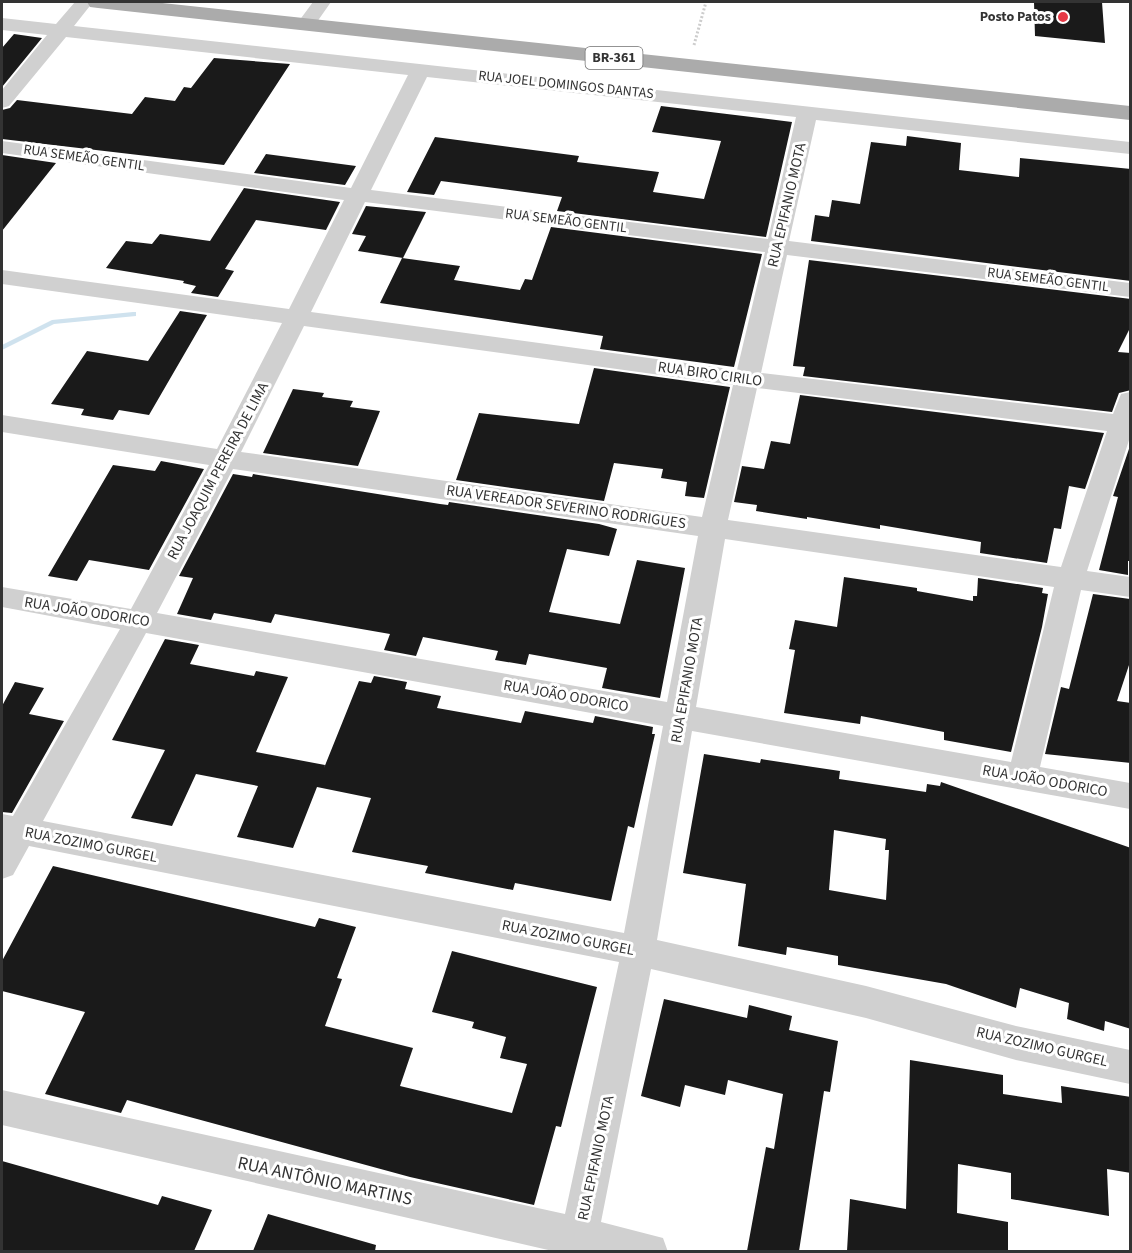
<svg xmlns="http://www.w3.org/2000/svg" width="1132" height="1253" font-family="'Source Sans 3',sans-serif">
<rect width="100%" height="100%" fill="#fff"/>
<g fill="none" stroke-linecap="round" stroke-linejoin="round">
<path fill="#cfe2ee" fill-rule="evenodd" d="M133 312H136V316L54 324 2 350V345L52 320Z"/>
</g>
<path fill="#1a1a1a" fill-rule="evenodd" d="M1034 2H1102L1105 43 1035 36Z
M14 34 42 38 2 87V48Z
M214 58 290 64 224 165 2 139V110L10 108 17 100 132 114 145 97 175 101 184 87 191 88Z
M661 106 792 122 766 237 557 211 562 197 441 181 434 195 407 192 435 137 579 156 577 162 659 172 653 192 704 199 721 141 652 132Z
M907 136 961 143 959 170 1019 177 1020 158 1131 169V281L811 241 815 215 829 217 832 200 860 204 871 142 906 146Z
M266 154 356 166 345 185 254 173Z
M2 155 56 163 2 231Z
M244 188 340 202 326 230 256 220 225 269 234 271 218 297 191 293 196 286 183 283 184 281 106 268 126 241 152 244 160 234 210 241Z
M366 206 426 212 403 258 358 251 366 236 352 234Z
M551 227 762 254 734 367 600 349 603 336 380 303 402 258 460 266 454 280 520 290 525 279 532 280Z
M809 260 1131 299V326L1118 352 1131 353V390L1119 393 1112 412 803 376 805 367 793 366Z
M180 311 207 315 149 415 119 410 113 420 81 415 84 409 51 404 87 351 148 361Z
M594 368 730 387 704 498 685 496 687 482 661 478 663 469 614 463 604 501 456 480 479 413 579 424Z
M293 389 324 393 322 397 353 401 350 407 380 411 358 466 263 453Z
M800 395 1104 433 1085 489 1069 486 1061 529 1054 528 1047 563 980 553 981 542 880 525V529L807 517V519L756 511 757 505 734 502 742 466 764 469 771 441 790 444Z
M1131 443V561H1128V575L1099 570 1118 497 1113 496Z
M161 461 204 469 149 570 89 560 77 581 48 576 113 465 155 471Z
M233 474 252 477 253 474 440 504 448 505 449 502 599 524 617 529 609 556 567 549 549 612 620 624 637 560 685 568 660 698 602 688 607 668 529 654 526 665 495 660 498 651 423 637 416 656 384 650 390 634 275 614 271 623 214 613 211 620 177 614 193 578 179 576Z
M844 577 917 588V591L973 601V596H977L978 578 1043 588 1042 593 1048 594 1042 627 1011 752 944 740V732L861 716 860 724 784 713 795 650 789 649 795 620 837 627Z
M1093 594 1130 599 1131 659 1117 701 1131 703V763L1045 754 1061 687 1069 689Z
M165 639 199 645 190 664 254 676 256 671 288 677 256 752 325 765 324 768 359 681 371 683 374 676 407 682 405 689 441 696 437 708 521 723 525 711 593 723 595 716 653 727 652 734H655L634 828 628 826 611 901 515 883 513 890 425 873 428 866 352 852 371 798 317 787 293 848 237 837 258 786 196 774 172 826 131 818 165 750 112 740Z
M15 682 44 688 29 714 64 721 12 813 2 812V706Z
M704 754 760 763 761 759 813 767 840 771 839 779 926 792 927 784 940 786 941 782 1131 848V1029L1105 1021 1104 1031 1067 1019 1069 1003 1020 988 1016 1008 946 984 838 965V956L787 947 786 955 738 946 746 884 683 873ZM834 830 886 839 885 850H889L886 900 829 890Z
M53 866 315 927 319 918 356 927 337 978 342 979 325 1026 413 1048 400 1086 512 1113 527 1064 500 1058 506 1037 472 1028 474 1022 432 1012 452 951 597 987 561 1127 556 1126 534 1205 410 1177 127 1100 121 1113 45 1094 85 1012 2 991V961Z
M664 999 747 1018 749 1005 792 1016 789 1030 838 1041 830 1092 824 1091 799 1251H747L766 1147 774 1149 783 1094 728 1080 725 1095 685 1085 680 1107 641 1096Z
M910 1060 1003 1075V1094L1062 1103 1061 1086 1131 1097V1173L1107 1169 1109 1216 1011 1199V1173L958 1164 957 1213 1008 1222V1251H847L850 1199 906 1209Z
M2 1161 158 1205 162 1196 212 1210 194 1251H2Z
M268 1214 376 1245 375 1251H253Z"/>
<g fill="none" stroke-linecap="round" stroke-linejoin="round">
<path stroke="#cdcdcd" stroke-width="3" stroke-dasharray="2 2" stroke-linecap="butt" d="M694 45 706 2"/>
<path fill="#d0d0d0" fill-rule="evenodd" d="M75 2H93L74 26 1130 142V154L816 120 789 241 1130 283V297L787 255 761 373 1113 414 1121 394 1130 392V437L1087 571 1130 577V597L1081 590 1040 767 1130 783V809L692 731 657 940 866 986 1016 1026 1130 1050V1084L1016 1060 866 1018 651 969 601 1222 663 1238 668 1252H557L2 1125V1090L565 1214 619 962 29 846 13 875 2 879V814L13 816 120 629 2 607V587L131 609 209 465 2 432V415L217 449 282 323 2 284V270L289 309 344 200 2 153V141L351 188 408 75 66 37 9 106 2 108V90L47 35 2 30V18L56 24ZM427 77 796 117 768 239 371 190ZM365 202 765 252 737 370 311 312ZM304 326 733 385 702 517 241 452ZM757 388 1107 431 1061 567 728 520ZM233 469 698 536 667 702 157 613ZM725 539 1054 587 1011 762 696 707ZM146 633 663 726 624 933 43 821Z
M313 2H331L312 29H298L296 25Z"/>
<path fill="#ababab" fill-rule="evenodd" d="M87 2H153L1130 106V120L98 8 90 7Z"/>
</g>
<circle fill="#e63946" stroke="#fff" stroke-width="2" cx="1063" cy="17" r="6"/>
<g text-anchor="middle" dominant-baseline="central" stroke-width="6" stroke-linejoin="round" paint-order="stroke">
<g font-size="14" font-weight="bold" fill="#333" stroke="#fff" text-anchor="end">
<text x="1051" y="17">Posto Patos</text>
</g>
<rect fill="#fff" stroke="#707070" stroke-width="1.5" x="585.5" y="47" width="57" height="22" rx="4.5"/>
<g font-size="14" font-weight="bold" fill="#333">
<text x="614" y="58">BR-361</text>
</g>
<g font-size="14" fill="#333" stroke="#fff">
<text transform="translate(566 85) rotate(6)">RUA JOEL DOMINGOS DANTAS</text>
<text transform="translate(84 158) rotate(8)">RUA SEMEÃO GENTIL</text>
<text transform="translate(566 221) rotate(7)">RUA SEMEÃO GENTIL</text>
<text transform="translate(1048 280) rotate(7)">RUA SEMEÃO GENTIL</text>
</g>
<g font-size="15" fill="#333" stroke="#fff">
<text transform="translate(787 205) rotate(-77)">RUA EPIFANIO MOTA</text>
<text transform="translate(710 374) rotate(8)">RUA BIRO CIRILO</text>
<text transform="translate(218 471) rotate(-62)">RUA JOAQUIM PEREIRA DE LIMA</text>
<text transform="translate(566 507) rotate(8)">RUA VEREADOR SEVERINO RODRIGUES</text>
<text transform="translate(87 612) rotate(9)">RUA JOÃO ODORICO</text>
<text transform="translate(687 680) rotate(-80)">RUA EPIFANIO MOTA</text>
<text transform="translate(566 696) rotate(10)">RUA JOÃO ODORICO</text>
<text transform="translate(1045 781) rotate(10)">RUA JOÃO ODORICO</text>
<text transform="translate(91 845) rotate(11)">RUA ZOZIMO GURGEL</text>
<text transform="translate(568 938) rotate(11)">RUA ZOZIMO GURGEL</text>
<text transform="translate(1042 1047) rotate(13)">RUA ZOZIMO GURGEL</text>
<text transform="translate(596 1158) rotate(-78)">RUA EPIFANIO MOTA</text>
</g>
<g font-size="18" fill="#333" stroke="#fff">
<text transform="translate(325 1181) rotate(12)">RUA ANTÔNIO MARTINS</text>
</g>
</g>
<rect width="1132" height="1253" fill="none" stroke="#333333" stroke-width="6"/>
</svg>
